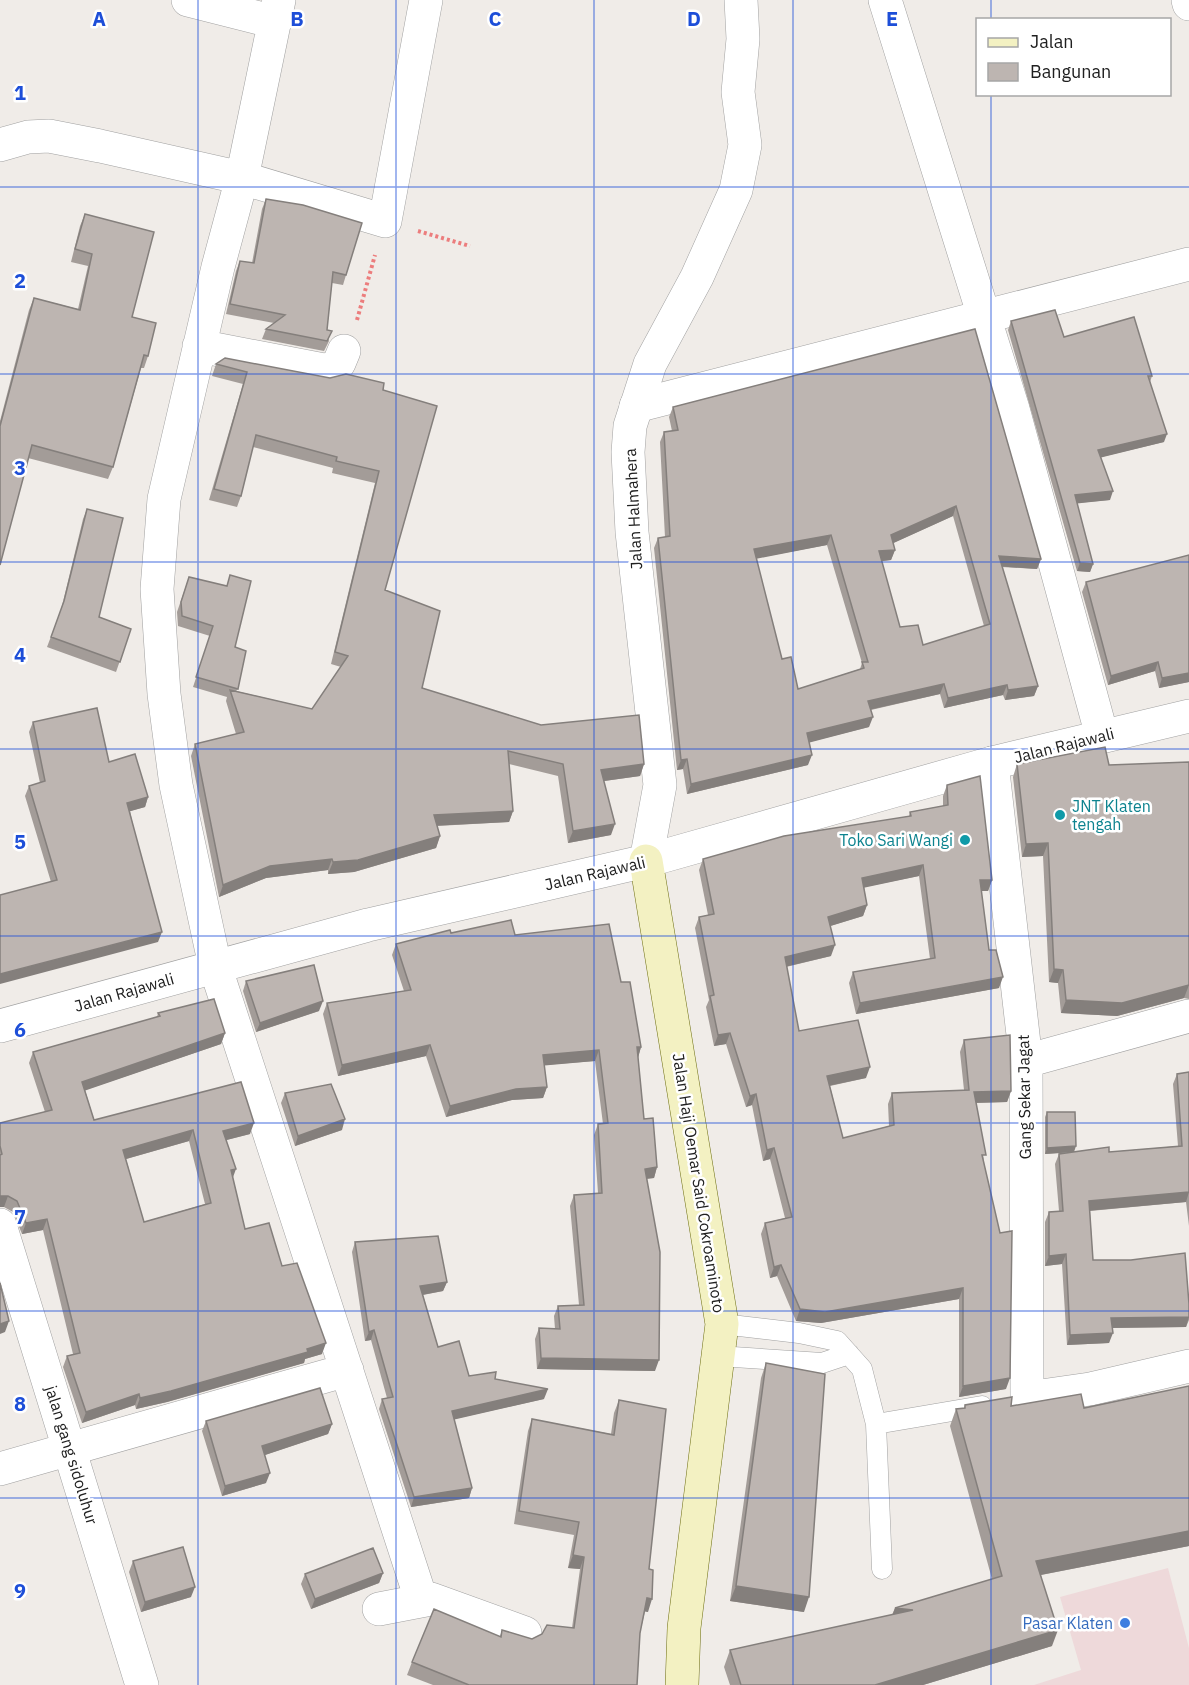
<svg xmlns="http://www.w3.org/2000/svg" width="1189" height="1685" font-family="'IBM Plex Sans',sans-serif">
<rect width="100%" height="100%" fill="#f0ece8"/>
<path fill="#eed9da" d="M1168 1568 1189 1648V1685H1034L1081 1670 1060 1597Z"/>
<g fill="none" stroke-linecap="round" stroke-linejoin="round">
<g stroke="#a1a1a1" stroke-width="21">
<path id="service" d="M722 1324 799 1333 837 1341 862 1369 876 1424 882 1569
M718 1356 822 1363 849 1354
M876 1424 982 1406"/>
</g>
<g stroke="#a1a1a1" stroke-width="34">
<path id="minor" d="M188 0 275 22
M279 0 242 178 218 267 164 499 157 589 164 694 176 785 215 966 421 1599
M885 0 1013 409 1102 736
M1188 0 1189 4
M0 145 28 137 49 136 100 146 242 178 385 221 426 0
M199 346 329 371 339 363 344 351
M636 406 1189 264
M992 763 1026 1061 1027 1398 1090 1389 1189 1366
M1026 1061 1189 1016
M0 1225 142 1685
M0 1469 347 1370
M379 1609 431 1599 525 1633"/>
</g>
<g stroke="#a1a1a1" stroke-width="34">
<path id="tertiary" d="M646 861 660 785 632 532 628 452 630 426 650 364 697 277 736 190 745 145 738 92 743 39 741 0
M0 1026 368 925 646 861 992 763 1189 716"/>
</g>
<g stroke="#6d6e11" stroke-width="34">
<path id="secondary" d="M646 861 722 1324 684 1628 682 1685"/>
</g>
<path stroke="#ec7d7d" stroke-width="4" stroke-dasharray="3 3" stroke-linecap="butt" d="M418 231 470 246
M357 320 375 255"/>
<use href="#service" stroke="#fff" stroke-width="20"/>
<use href="#minor" stroke="#fff" stroke-width="33"/>
<use href="#tertiary" stroke="#fff" stroke-width="33"/>
<use href="#secondary" stroke="#f3f1c2" stroke-width="33"/>
</g>
<path fill="#a39c98" fill-rule="evenodd" d="M266 199 346 275 343 285 332 283 327 330 329 341 324 351 262 339 266 329 274 323 226 314 236 271 240 261 252 263 262 209Z
M85 214 132 317 148 356 144 368H141L113 467 108 479 28 458 0 565V421L29 310 34 298 78 309 88 266 71 262 80 226Z
M1011 321 1064 337 1152 376 1150 382 1164 442 1101 457 1110 500 1077 503 1093 564 1090 572 1077 571 1008 330Z
M975 329 1041 559 1037 569 1002 567 1038 686 1034 696 1005 700 1003 695 944 708 940 694 871 710 869 727 809 742 808 765 687 794 683 769 677 770 654 548 658 538 665 537 660 442 664 432 672 431 669 417 673 407ZM953 516 984 626 923 645 900 627 881 561 891 560 895 550 893 543ZM827 545 862 663 860 669 798 689 782 659 756 558Z
M216 364 383 390 385 590 422 688 644 764 640 776 604 781 611 835 568 843 558 776 509 764 513 811 509 822 437 826 440 836 436 848 354 872 328 874V870L266 878 219 897 191 756 195 744 236 734 226 701 227 697 193 687 210 636 178 626 177 612 189 577 235 647 238 689 236 691 312 709 341 667 331 664 375 483 332 473 333 468 253 447 241 496 237 507 209 500 243 384 212 376Z
M87 509 99 617 131 629 116 672 47 647 61 610 83 519Z
M1086 582 1189 682 1159 688 1155 671 1108 685 1082 592Z
M33 722 109 762 148 797 145 807 130 811 158 942 51 882 25 796 29 786 40 783 29 732Z
M1189 762V999L1184 998 1117 1016 1061 1013 1058 983 1049 982 1043 856 1022 857 1013 777 1017 764 1109 765Z
M947 785 992 880 988 891H981L989 950 999 988 856 1014 849 983 853 972 930 959 919 876 864 887 867 905 863 916 830 926 831 956 786 967 799 1031 866 1078 830 1086 843 1138 889 1126 888 1104 892 1093 964 1090 960 1052 964 1040 1011 1091 1007 1102 976 1103 984 1162 1006 1389 959 1397V1299L821 1323 796 1321 777 1276 770 1278 761 1234 765 1223 785 1218 770 1159 763 1161 752 1105 746 1107 726 1044 714 1046 706 1007 709 1000 695 928 699 917 708 915 699 870 703 859 909 816 910 812 943 806V796Z
M451 933 515 935 621 982 641 1047 638 1057 644 1119 657 1167 654 1178 647 1179 655 1371 537 1369 535 1339 539 1328 555 1329 554 1316 558 1306 579 1305 570 1206 574 1195 598 1193 594 1135 598 1124H603L595 1061 544 1065 547 1087 543 1098 512 1100 446 1117 426 1056 338 1076 323 1014 327 1003 404 991 392 955 396 944Z
M246 981 319 1011 256 1032 243 991Z
M158 1013 225 1033 221 1044 85 1090 94 1120 250 1134 226 1140 233 1178 245 1229 282 1266 322 1354 305 1359 304 1363 167 1402 136 1409 135 1405 82 1423 63 1367 67 1356 73 1354 43 1230 22 1234 13 1212 4 1207H0V1123L45 1112 29 1063 33 1052 157 1017ZM189 1141 205 1204 144 1222 126 1159Z
M1189 1072V1226L1186 1202 1090 1211 1093 1260 1189 1304V1320L1186 1327 1112 1328 1109 1343 1067 1345 1062 1264 1045 1266V1222L1049 1212 1059 1211 1055 1164 1059 1154 1109 1152 1178 1146 1173 1084 1177 1074Z
M285 1093 342 1130 295 1146 281 1103Z
M1047 1112 1074 1152 1045 1154V1117Z
M355 1242 447 1282 443 1291 423 1295 438 1347 469 1376 495 1379 544 1399 454 1419 472 1488 469 1498 411 1507 379 1409 382 1399 387 1398 371 1340 365 1341 352 1252Z
M766 1363 804 1612 730 1601 761 1378Z
M1189 1386V1546L1041 1575 1052 1646 923 1685H730L724 1667 730 1650 892 1615 895 1608 992 1579 950 1426 956 1409 964 1408 965 1405 1084 1408Z
M619 1400 649 1569 648 1612 645 1611 640 1633 637 1685H433L407 1675 412 1662 500 1636 502 1630 532 1639 572 1628 580 1569 568 1568 574 1535 514 1524 528 1431 532 1419 611 1434 614 1413Z
M206 1421 332 1424 328 1434 265 1455 266 1483 222 1496 202 1431Z
M133 1561 191 1597 141 1612 129 1572Z
M383 1573 379 1583 311 1609 301 1584 305 1574Z"/>
<path fill="#847f7c" d="M1167 434 1164 442 1095 459 1098 450Z
M1113 491 1110 500 1072 504 1075 495Z
M956 506 953 516 887 546 891 535Z
M831 535 827 545 750 560 754 549Z
M895 550 891 560 875 562 879 551Z
M999 556 1041 559 1037 569 995 566Z
M1080 563 1093 564 1090 572 1077 571Z
M1158 662 1155 671 1108 685 1111 676Z
M1189 673V682L1159 688 1162 678Z
M944 684 940 694 864 711 868 701Z
M1007 685 1003 695 944 708 948 698Z
M1038 686 1034 696 1005 700 1008 690Z
M873 717 869 727 804 744 807 733Z
M812 755 808 765 687 794 691 784Z
M687 759 683 769 677 770 681 760Z
M644 764 640 776 597 782 601 770Z
M148 797 145 807 124 813 127 803Z
M513 811 509 822 430 826 434 815Z
M615 824 611 835 568 843 573 831Z
M440 836 436 848 354 872 328 874 333 862Z
M1048 843 1043 856 1022 857 1026 844Z
M332 859 328 870 266 878 219 897 223 885 270 866Z
M923 865 919 876 858 889 862 878Z
M980 880H992L988 891H976Z
M867 905 863 916 824 928 828 917Z
M162 932 158 942 0 984V974Z
M835 945 831 956 780 968 785 957Z
M1054 969 1063 970 1058 983 1049 982Z
M1003 977 999 988 856 1014 860 1003Z
M1189 985 1184 998 1117 1016 1061 1013 1066 1000Z
M323 1001 319 1011 256 1032 260 1023Z
M225 1033 221 1044 78 1093 82 1082Z
M730 1033 726 1044 714 1046 718 1035Z
M430 1045 426 1056 338 1076 342 1065Z
M637 1047H641L638 1058Z
M599 1050 595 1061 539 1066 543 1055Z
M870 1067 866 1078 823 1087 827 1076Z
M547 1087 543 1098 512 1100 446 1117 450 1106 516 1089Z
M1011 1091 1007 1102 970 1103 974 1092Z
M756 1094 752 1105 746 1107 750 1096Z
M345 1119 342 1130 295 1146 298 1136Z
M254 1123 250 1134 219 1142 223 1131Z
M193 1130 189 1141 119 1161 123 1150Z
M1076 1146 1074 1152 1045 1154 1047 1148Z
M774 1148 770 1159 763 1161 767 1150Z
M657 1167 654 1178 641 1179 645 1169Z
M236 1169 232 1180 231 1170Z
M1189 1192 1186 1202 1086 1211 1089 1201Z
M0 1196H8L4 1207H0Z
M47 1219 43 1230 22 1234 26 1223Z
M1066 1254 1062 1264 1045 1266 1049 1256Z
M781 1265 777 1276 770 1278 774 1267Z
M447 1282 443 1291 416 1296 420 1286Z
M963 1288 959 1299 821 1323 796 1321 800 1309Z
M1189 1317 1186 1327 1107 1328 1111 1318Z
M9 1321 5 1332 0 1334V1324Z
M374 1330 371 1340 365 1341 369 1332Z
M1113 1333 1109 1343 1067 1345 1070 1335Z
M326 1343 322 1354 305 1359 304 1363 167 1402 136 1409 140 1398Z
M541 1358 659 1360 655 1371 537 1369Z
M1010 1378 1006 1389 959 1397 963 1386Z
M548 1389 544 1399 448 1421 452 1411Z
M139 1394 135 1405 82 1423 86 1412Z
M332 1424 328 1434 259 1457 262 1446Z
M270 1473 266 1483 222 1496 225 1486Z
M472 1488 469 1498 411 1507 414 1497Z
M1189 1531V1546L1030 1577 1036 1561Z
M573 1555 584 1557 580 1569 568 1568Z
M383 1573 379 1583 311 1609 315 1599Z
M736 1586 809 1597 804 1612 730 1601Z
M195 1587 191 1597 141 1612 145 1602Z
M647 1598 652 1599 648 1612 642 1611Z
M895 1608 913 1610 889 1624Z
M1058 1630 1052 1646 923 1685H875Z"/>
<path fill="#bdb5b1" stroke="#847f7c" stroke-width="1.5" fill-rule="evenodd" d="M266 199 303 205 362 223 346 275 333 272 327 330 332 331 327 341 266 329 285 315 230 304 240 261 254 263Z
M85 214 154 232 132 317 156 323 148 356 144 355 113 467 32 445 0 565V426L34 298 80 310 92 254 75 249Z
M1055 310 1064 337 1134 317 1152 376H1148L1167 434 1098 450 1113 491 1075 495 1093 564 1080 563 1011 321Z
M975 329 1041 559 999 556 1038 686 1008 690 1007 685 948 698 944 684 868 701 873 717 807 733 812 755 691 784 687 759 681 760 658 538 670 536 664 432 678 430 673 407ZM956 506 990 624 923 645 918 625 900 627 879 551 895 550 891 535ZM831 535 868 662H862L864 668 798 689 791 657 782 659 754 549Z
M225 358 330 378 346 374 384 383 383 390 437 406 385 590 440 611 422 688 541 725 639 715 644 764 601 770 615 824 573 831 563 764 508 751 513 811 434 815 440 836 358 860 333 862 332 859 270 866 223 885 195 744 244 732 230 690 312 709 348 656 335 652 379 471 336 461 337 457 256 435 241 496 214 489 247 372 216 364Z
M87 509 123 518 99 617 131 629 120 662 51 637 64 601Z
M1189 555V673L1162 678 1158 662 1111 676 1086 582Z
M230 575 251 581 235 647 246 651 238 689 196 677 213 626 182 616 181 602 189 577 227 586Z
M97 708 109 762 135 754 148 797 127 803 162 932 0 974V895L57 880 29 786 45 781 33 722Z
M1105 747 1109 765 1189 762V985L1122 1003 1066 1000 1063 970 1054 969 1048 843 1026 844 1017 764Z
M980 776 992 880H980L989 950H996L1003 977 860 1003 853 972 935 958 923 865 862 878 867 905 828 917 835 945 785 957 799 1031 858 1020 870 1067 827 1076 843 1138 894 1125 892 1093 969 1090 964 1040 1010 1035 1011 1091 974 1092 986 1155H982L1000 1233 1012 1231 1010 1378 963 1386V1288L825 1312 800 1309 781 1265 774 1267 765 1223 792 1217 774 1148 767 1150 756 1094 750 1096 730 1033 718 1035 710 996 714 995 699 917 714 914 703 859 784 836 911 816 910 812 948 805 947 785Z
M511 920 515 935 609 924 621 982H630L641 1047H637L644 1119 653 1118 657 1167 645 1169 660 1252 659 1360 541 1358 539 1328 560 1329 558 1306 584 1305 574 1195 602 1193 598 1124 608 1123 599 1050 543 1055 547 1087 516 1089 450 1106 430 1045 342 1065 327 1003 411 990 396 944 450 930 451 933Z
M314 965 323 1001 260 1023 246 981Z
M214 999 225 1033 82 1082 94 1120 241 1082 254 1123 223 1131 236 1169 231 1170 245 1229 269 1223 282 1266 297 1263 326 1343 307 1349 308 1352 171 1391 140 1398 139 1394 86 1412 67 1356 80 1353 47 1219 26 1223 17 1201 8 1196H0V1155L2 1154 0 1146V1123L52 1110 33 1052 160 1016 158 1013ZM193 1130 211 1203 144 1222 123 1150Z
M1189 1072V1192L1089 1201 1093 1260H1131L1185 1253 1189 1304V1317L1111 1318 1113 1333 1070 1335 1066 1254 1049 1256V1212L1063 1211 1059 1154 1109 1147V1152L1182 1146 1177 1074Z
M331 1084 345 1119 298 1136 285 1093Z
M1047 1112H1075L1076 1146 1047 1148Z
M438 1236 447 1282 420 1286 438 1347 459 1341 469 1376 496 1372 495 1379 548 1389 452 1411 472 1488 414 1497 382 1399 393 1397 374 1330 369 1332 355 1242Z
M0 1283 9 1321 0 1324Z
M766 1363 825 1374 809 1597 736 1586Z
M1189 1386V1531L1036 1561 1058 1630 875 1685H741L730 1650 913 1610 895 1608 1002 1576 956 1409 965 1408V1405L1012 1397 1011 1406 1081 1394 1084 1408Z
M320 1388 332 1424 262 1446 270 1473 225 1486 206 1421Z
M619 1400 666 1409 649 1569 653 1570 652 1599 647 1598 640 1633 637 1685H469L412 1662 434 1609 501 1637 502 1630 532 1639 542 1634 547 1625 574 1628 584 1557 573 1555 579 1522 519 1511 532 1419 614 1435Z
M183 1547 195 1587 145 1602 133 1561Z
M373 1548 383 1573 315 1599 305 1574Z"/>
<path fill="none" stroke="#1d4ed8" stroke-width="1.5" stroke-opacity="0.55" d="M198 0V1685M396 0V1685M594 0V1685M793 0V1685M991 0V20M991 94V1685M0 187H1189M0 374H1189M0 562H1189M0 749H1189M0 936H1189M0 1123H1189M0 1311H1189M0 1498H1189"/>
<g fill="#0f9aa8" stroke="#fff" stroke-width="2">
<circle cx="1060" cy="815" r="6"/>
<circle cx="965" cy="840" r="6"/>
</g>
<circle fill="#3f7fe0" stroke="#fff" stroke-width="2" cx="1125" cy="1623" r="6"/>
<g text-anchor="middle" dominant-baseline="central" stroke-width="5" stroke-linejoin="round" paint-order="stroke">
<g font-size="16" fill="#202020" stroke="#fff">
<text transform="translate(633 509) rotate(-93)">Jalan Halmahera</text>
<text transform="translate(1064 745) rotate(-14)">Jalan Rajawali</text>
<text transform="translate(595 873) rotate(-13)">Jalan Rajawali</text>
<text transform="translate(124 992) rotate(-16)">Jalan Rajawali</text>
<text transform="translate(1024 1097) rotate(-91)">Gang Sekar Jagat</text>
<text transform="translate(699 1183) rotate(81)">Jalan Haji Oemar Said Cokroaminoto</text>
<text transform="translate(72 1455) rotate(73)">jalan gang sidoluhur</text>
</g>
<g font-size="16" fill="#0d838f" stroke="#fff" text-anchor="start">
<text x="1072" y="806">JNT Klaten<tspan x="1072" dy="18">tengah</tspan></text>
<text x="953" y="840" text-anchor="end">Toko Sari Wangi</text>
</g>
<g font-size="16" fill="#366cbe" stroke="#fff" text-anchor="end">
<text x="1113" y="1623">Pasar Klaten</text>
</g>
</g>
<g font-size="20" text-anchor="middle" font-weight="bold" fill="#1d4ed8" stroke="#fff" stroke-width="5" stroke-linejoin="round" paint-order="stroke">
<text x="99" y="26">A</text>
<text x="297" y="26">B</text>
<text x="495" y="26">C</text>
<text x="694" y="26">D</text>
<text x="892" y="26">E</text>
<text x="20" y="100">1</text>
<text x="20" y="288">2</text>
<text x="20" y="475">3</text>
<text x="20" y="662">4</text>
<text x="20" y="849">5</text>
<text x="20" y="1037">6</text>
<text x="20" y="1224">7</text>
<text x="20" y="1411">8</text>
<text x="20" y="1598">9</text>
</g>
<rect x="976" y="18" width="195" height="78" fill="#ffffff" stroke="#a6a6a6" stroke-width="1.5"/>
<rect x="988" y="38" width="30" height="9" fill="#f3f1c2" stroke="#a6a6a6" stroke-width="1.5"/>
<text x="1030" y="48" font-size="18" fill="#202020">Jalan</text>
<rect x="988" y="63" width="30" height="18" fill="#bdb5b1" stroke="#a6a6a6" stroke-width="1.5"/>
<text x="1030" y="78" font-size="18" fill="#202020">Bangunan</text>
</svg>
